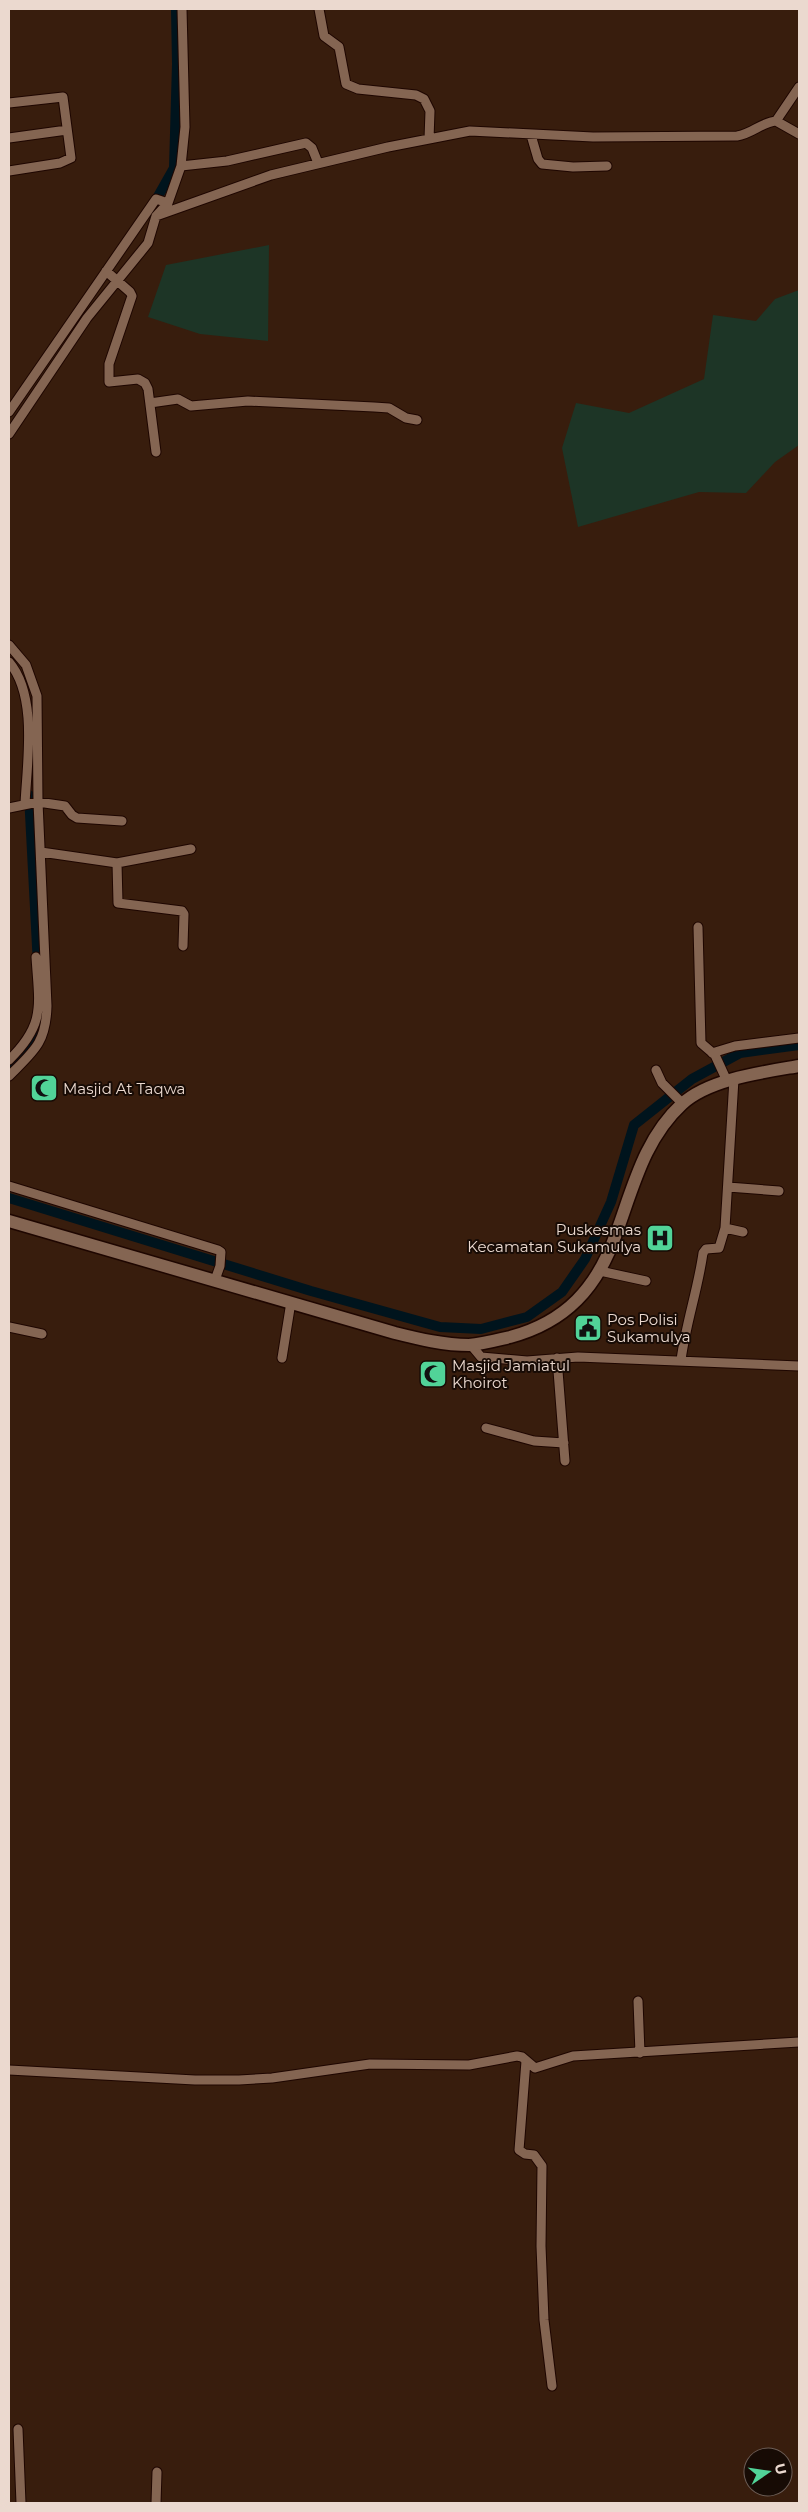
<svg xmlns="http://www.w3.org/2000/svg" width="808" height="2512" font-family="Montserrat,sans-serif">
<rect width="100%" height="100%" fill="#381d0d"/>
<path fill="#1d3526" d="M269 245 268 341 200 334 148 317 166 265Z
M799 290V445L775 462 746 493 699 492 578 527 562 448 576 403 629 413 704 379 713 315 756 321 775 299Z"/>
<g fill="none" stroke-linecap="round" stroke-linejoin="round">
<path stroke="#00141d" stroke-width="10" d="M152 207 174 168 177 64 176 9
M29 795 38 965
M9 1069C29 1048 41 1037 39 1007
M9 1198 311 1291 440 1327 481 1329 527 1317 562 1292 585 1259 611 1202 634 1125 692 1079 740 1053 799 1045"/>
<g stroke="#1e0600" stroke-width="11">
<path id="street" d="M319 9 324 36 339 47 346 84 358 89 416 95 424 99 430 111 429 139
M9 103 63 97 71 158 60 163 9 171
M776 121 799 87
M531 135 538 159 542 164 573 167 607 166
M9 138 67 130
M181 166 185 127 182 9
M156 216 271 175 388 147 470 131 593 137 737 136C752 134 762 122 776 121L799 134
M106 271 130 292 132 296 109 364V382L138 379 145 383 148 389 156 452
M150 403 178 399 191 406 248 401 374 407 389 408 406 418 417 420
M9 412 156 199 168 203
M9 434 87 318 148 243 156 216 168 203 181 166 227 161 306 143 312 148 318 163
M9 645 26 665 37 696 38 802 47 1006C46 1043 34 1051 9 1076
M9 662C38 696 27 762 25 804
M9 808 38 802 65 806 72 815 77 818 122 821
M41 852 117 863 118 903 182 911 184 914 183 946
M117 863 191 849
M698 927 701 1043 715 1055 727 1081
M712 1053 735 1046 799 1038
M9 1060C46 1024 39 1005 36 957
M656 1070 662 1083 682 1103
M9 1186 218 1250 221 1252 220 1266 215 1280
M728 1187 779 1191
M725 1228 743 1232
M600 1271 646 1281
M9 1327 42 1334
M471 1345 481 1357 527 1361 578 1357 799 1366
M282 1358 291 1302
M557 1358 565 1461
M681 1360C686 1323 698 1289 703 1253L706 1249 719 1248 725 1228 734 1079
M486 1428 534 1441 564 1443
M638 2001 640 2053
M526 2061 519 2150 525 2154 534 2155 542 2166 541 2246 544 2320 552 2386
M9 2070 195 2080H239L272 2078 370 2064 469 2065 517 2056 522 2057 535 2068 573 2056 799 2042
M18 2429 21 2503
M156 2503 157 2472"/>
</g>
<g stroke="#1e0600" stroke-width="15">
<path id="secondary" d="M9 1221 395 1333C419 1339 444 1345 469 1345 483 1344 497 1340 510 1337 566 1322 597 1288 616 1234 633 1188 644 1139 682 1104 709 1079 764 1072 799 1066"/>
</g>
<use href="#street" stroke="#846552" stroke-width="9"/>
<use href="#secondary" stroke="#846552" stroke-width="12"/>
</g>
<defs>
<g id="mosque-square" transform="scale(1.4375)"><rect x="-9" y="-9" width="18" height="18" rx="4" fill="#51d398" stroke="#170b05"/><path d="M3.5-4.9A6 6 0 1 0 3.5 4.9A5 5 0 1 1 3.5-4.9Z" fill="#111"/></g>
<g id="hospital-square" transform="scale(1.4375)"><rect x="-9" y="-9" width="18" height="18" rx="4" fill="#51d398" stroke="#170b05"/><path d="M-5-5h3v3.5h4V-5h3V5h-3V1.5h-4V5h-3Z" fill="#111"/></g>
<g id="civic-square" transform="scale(1.4375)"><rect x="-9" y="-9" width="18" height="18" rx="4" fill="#51d398" stroke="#170b05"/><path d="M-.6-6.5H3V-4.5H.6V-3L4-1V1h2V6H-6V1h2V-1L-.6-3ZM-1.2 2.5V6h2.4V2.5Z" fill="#111"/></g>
</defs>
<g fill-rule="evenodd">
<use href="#mosque-square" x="44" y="1088"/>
<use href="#hospital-square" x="660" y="1238"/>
<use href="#civic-square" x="588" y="1328"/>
<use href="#mosque-square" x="433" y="1374"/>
</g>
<g text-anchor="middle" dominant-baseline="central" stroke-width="4" stroke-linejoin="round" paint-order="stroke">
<g font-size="15" fill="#ebd9cf" stroke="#170b05" text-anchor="start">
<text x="63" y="1088">Masjid At Taqwa</text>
<text x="641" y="1229" text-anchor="end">Puskesmas<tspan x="641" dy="17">Kecamatan Sukamulya</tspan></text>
<text x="607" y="1319">Pos Polisi<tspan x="607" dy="17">Sukamulya</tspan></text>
<text x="452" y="1365">Masjid Jamiatul<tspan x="452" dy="17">Khoirot</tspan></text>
</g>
</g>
<rect width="808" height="2512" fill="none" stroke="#ebd9cf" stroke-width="20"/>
<g transform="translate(768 2472) rotate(77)"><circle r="24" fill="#170b05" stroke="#6c5d56"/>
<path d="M0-4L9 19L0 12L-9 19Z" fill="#51d398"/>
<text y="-8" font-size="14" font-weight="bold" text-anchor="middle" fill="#ebd9cf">U</text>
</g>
</svg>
